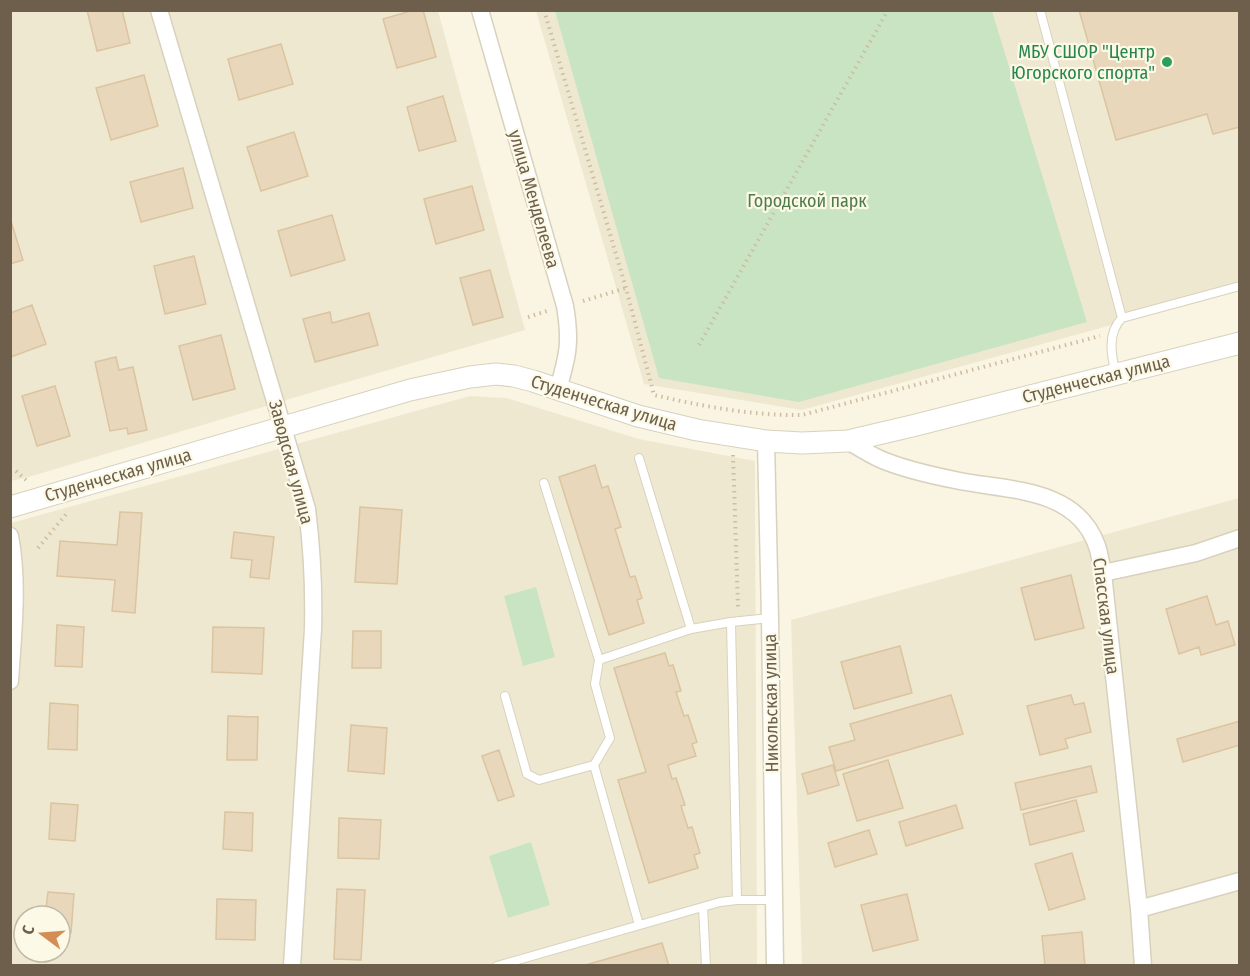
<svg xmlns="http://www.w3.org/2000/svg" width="1250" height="976" font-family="'Fira Sans Condensed',sans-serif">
<rect width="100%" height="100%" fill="#f9f5e2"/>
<path fill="#efe8d1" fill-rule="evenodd" d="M10 11H438L525 330 313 392 32 476 11 481Z
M536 11H1239V290L802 410 644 384Z
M470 396 506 398 639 439 755 461 757 965 11 966V523ZM24 916H60V952H24Z
M1239 498V965H802L791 620Z"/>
<path fill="#c9e4c3" d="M555 11H992L1087 322 799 402 659 378Z
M536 587 555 657 523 666 504 596Z
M531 842 550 905 508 918 489 856Z"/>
<path fill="#e8d7bb" stroke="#dbc4a0" stroke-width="1.5" d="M87 10H122L130 43 97 51Z
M414 10H423L436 57 397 68 383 19Z
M1079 10H1240V127L1213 134 1207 114 1116 140Z
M281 44 293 84 239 100 228 59Z
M144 75 158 126 111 140 96 88Z
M443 96 456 141 419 151 407 107Z
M294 132 308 176 261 191 247 147Z
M183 168 193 208 141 222 130 182Z
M472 186 484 230 436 244 424 199Z
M332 215 345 260 291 276 278 231Z
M10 218 23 260 10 264Z
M194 256 206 304 165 314 154 266Z
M490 270 503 317 473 325 460 278Z
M32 305 46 344 11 357 10 313Z
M330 312 332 323 369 313 378 345 315 362 303 319Z
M221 335 235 389 193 400 179 346Z
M116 357 119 370 133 367 147 430 128 434 127 428 110 431 95 362Z
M55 386 70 436 37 446 22 396Z
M595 465 602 488 608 486 621 527 615 529 630 577 635 576 642 598 637 600 644 623 609 635 559 477Z
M360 507 402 510 397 584 355 582Z
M120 512 142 513 135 613 112 611 115 580 57 576 60 541 117 545Z
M234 532 274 537 269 579 250 577 252 560 231 558Z
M1071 575 1084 628 1035 640 1021 588Z
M1207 596 1216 625 1228 621 1235 645 1201 655 1199 647 1179 654 1166 609Z
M57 625 84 627 82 667 55 666Z
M213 627 264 628 262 674 212 672Z
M353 631H381V668H352Z
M900 646 912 693 854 709 841 662Z
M665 653 669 666 673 665 681 691 676 692 684 716 688 715 697 742 692 744 696 756 668 765 672 779 676 778 685 805 681 806 688 828 692 827 700 853 694 855 698 868 649 883 618 780 646 772 614 668Z
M951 695 963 734 836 771 829 747 855 740 850 724Z
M1071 695 1074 705 1084 703 1091 732 1065 739 1068 748 1040 755 1027 706Z
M50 703 78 705 77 750 48 749Z
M228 716 258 717 257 760H227Z
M1240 721V745L1183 762 1177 739Z
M351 725 387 728 384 774 348 771Z
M499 750 514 796 498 801 482 756Z
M888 760 903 808 857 821 843 774Z
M833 765 839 785 808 794 802 774Z
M1091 766 1097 792 1021 810 1015 783Z
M1076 800 1084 831 1030 845 1023 814Z
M51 803 78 805 75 841 49 839Z
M956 805 963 828 906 846 899 822Z
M225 812 253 813 252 851 223 849Z
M339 818 381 820 379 859 338 858Z
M869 830 877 854 835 867 828 843Z
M1072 853 1085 899 1049 910 1035 864Z
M337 889 365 890 361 960 334 959Z
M48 892 74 894 71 933 60 932V916H45Z
M907 894 918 940 873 951 861 905Z
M217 899 256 900 255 940 216 939Z
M1082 932 1085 966H1045L1042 936Z
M662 943 669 966H582Z"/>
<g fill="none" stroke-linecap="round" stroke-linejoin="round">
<g stroke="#d8d1bd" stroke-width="10">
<path id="service" d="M1040 10 1122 318
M1116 374C1111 355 1107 333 1122 318L1240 286
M639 458 691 629
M544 483 599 660
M731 622 737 900
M505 696 527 774 539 780 594 765
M703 907 706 966
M639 925 594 765 610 738 595 684 599 660 691 629 731 622 770 618
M497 966 720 902 737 900H774"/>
</g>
<g stroke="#d8d1bd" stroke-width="19">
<path id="minor" d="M159 10 307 509C312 549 314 589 313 629L292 966
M480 10 565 306C571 341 568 356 558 389
M766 441 770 618 775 966
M848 441C858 447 869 454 880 459 903 469 930 475 955 480 1005 491 1076 486 1097 546 1100 555 1101 564 1103 573L1139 909 1143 966
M10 536C19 582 13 634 10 681
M1103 573 1196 553 1240 538
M1139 909 1240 881"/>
</g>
<g stroke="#d8d1bd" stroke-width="23">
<path id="tertiary" d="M10 507 410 390 470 377 496 374 514 376 533 381 638 416 697 430 766 441 802 443 848 441 912 426 1240 343"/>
</g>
<path stroke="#cebda1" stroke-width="4" stroke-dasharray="1.5 4.5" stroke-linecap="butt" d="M544 10 626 288 654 395C701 406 754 416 802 415L1100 336
M583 301 626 288
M528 317 547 311
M699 345 888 10
M733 455 738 607
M16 471 26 480
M38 548 68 512"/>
<use href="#service" stroke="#fff" stroke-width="8"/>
<use href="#minor" stroke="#fff" stroke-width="16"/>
<use href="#tertiary" stroke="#fff" stroke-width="21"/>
</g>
<circle fill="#2e9e5b" stroke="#fcf9e7" stroke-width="2" cx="1167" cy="62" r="6"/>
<g text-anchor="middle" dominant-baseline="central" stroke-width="4.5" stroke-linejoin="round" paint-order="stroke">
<g font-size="18" fill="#27864d" stroke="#fcf9e7" text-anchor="end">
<text x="1155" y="52">МБУ СШОР "Центр<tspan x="1155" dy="21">Югорского спорта"</tspan></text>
</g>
<g font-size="18" fill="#6d5f4c" stroke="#fcf9e7">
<text transform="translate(534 199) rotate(74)">улица Менделеева</text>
<text transform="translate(1096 379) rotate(-14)">Студенческая улица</text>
<text transform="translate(604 403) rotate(17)">Студенческая улица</text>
<text transform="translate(291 462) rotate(75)">Заводская улица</text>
<text transform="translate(118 475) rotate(-16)">Студенческая улица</text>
<text transform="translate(1106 616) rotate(83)">Спасская улица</text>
<text transform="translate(771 703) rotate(-91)">Никольская улица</text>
</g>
<g font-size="18" fill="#4f7c4c" stroke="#fcf9e7">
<text x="807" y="201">Городской парк</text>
</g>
</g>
<rect width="1250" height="976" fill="none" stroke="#6d5f4c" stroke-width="24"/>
<g transform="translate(42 934) rotate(286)"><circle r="28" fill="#fcf9e7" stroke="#c3bba9" stroke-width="1.5"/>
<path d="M0-4.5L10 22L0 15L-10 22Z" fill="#d48e55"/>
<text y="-9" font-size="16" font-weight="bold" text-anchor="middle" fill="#6d5f4c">С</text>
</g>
</svg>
